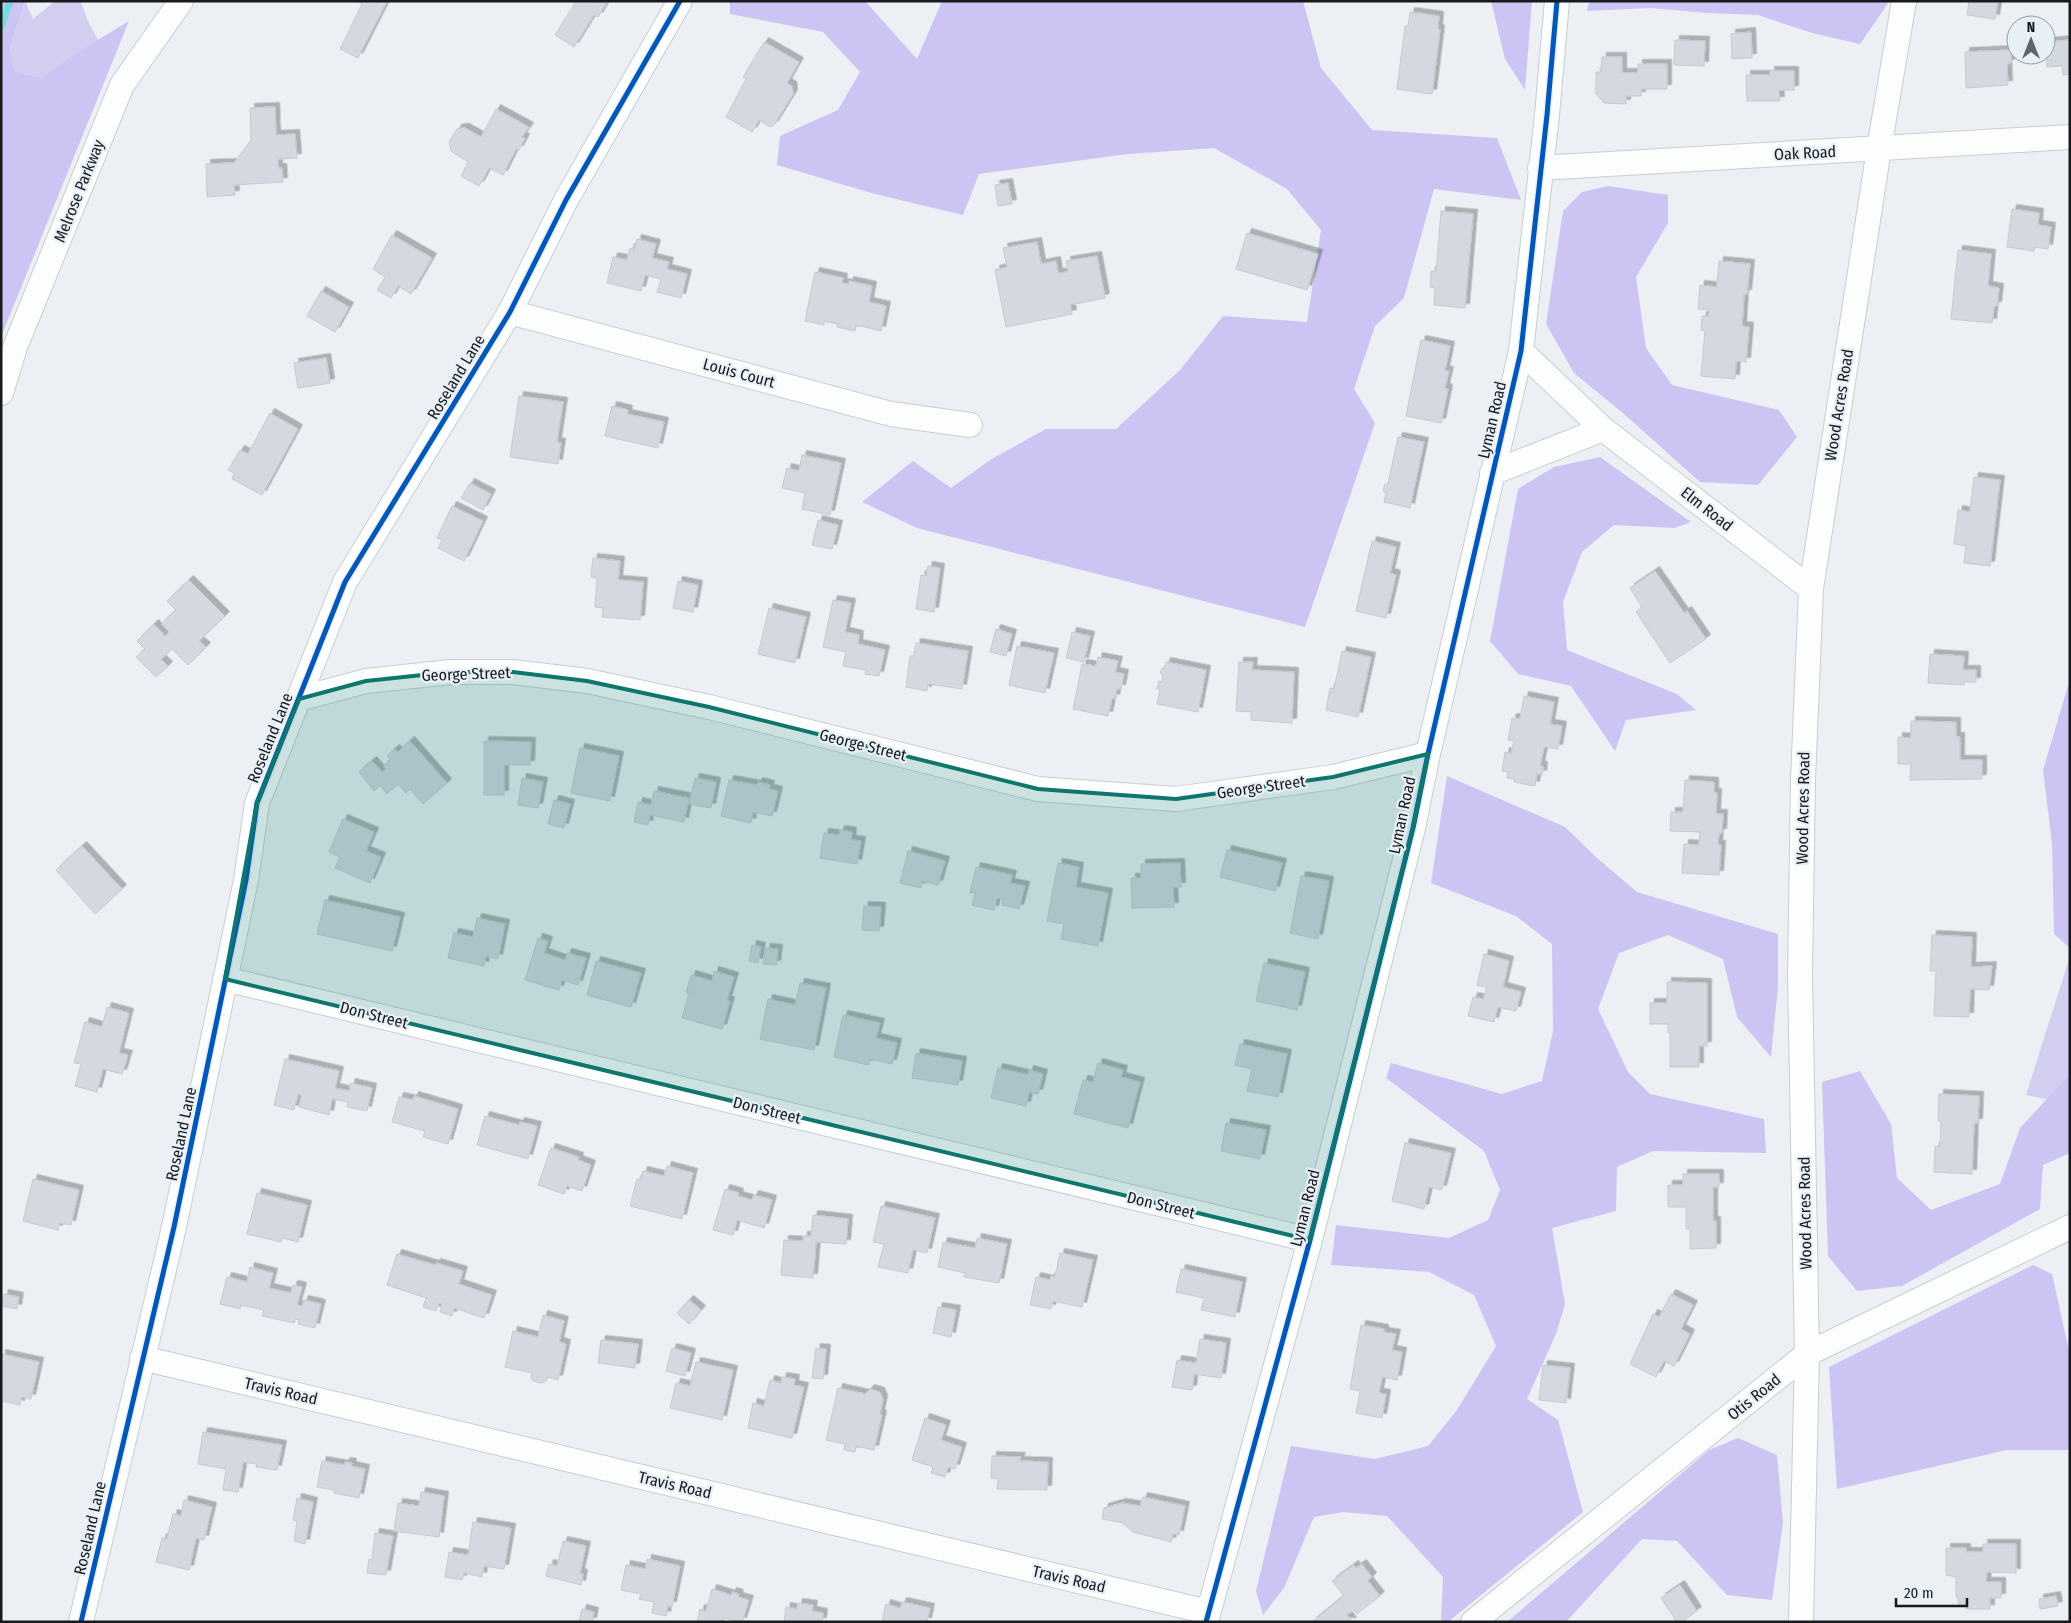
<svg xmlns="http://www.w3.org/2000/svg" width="2071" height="1623" font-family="'Fira Sans Condensed',sans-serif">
<defs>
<filter id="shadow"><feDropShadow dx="4.5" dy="-4.5" stdDeviation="0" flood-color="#0004"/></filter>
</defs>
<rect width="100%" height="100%" fill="#ecf0f4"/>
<path fill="#d2cef0" d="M25 1 33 19 55 1 81 2 88 21 98 40 71 56 42 78 14 71 10 48Z
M2070 956V1104L2026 1095Z"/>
<path fill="#ccc5f3" d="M1 1H25L10 48 14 71 42 78 71 56 129 21 1 337Z
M730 1H865L917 59 942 1H1303L1321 68 1372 130 1497 138 1521 200 1434 189 1404 298 1375 326 1354 389 1375 423 1305 627 917 528 862 502 913 461 951 488 990 460 1046 429H1116L1180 370 1223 316 1307 322 1321 230 1287 189 1214 148 1128 154 979 174 963 215 875 194 777 165 780 136 838 110 860 72 823 32 730 14Z
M1491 1H1532L1525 90 1505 59Z
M1589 1H1883L1889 2 1860 44 1812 33 1758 15 1707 13 1650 8 1587 11Z
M1608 186 1668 195V223L1636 277 1646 348 1672 385 1779 410 1797 437 1758 485 1700 482 1624 414 1574 373 1546 324 1563 211 1582 192Z
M1600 457 1691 522 1674 528 1614 525 1582 552 1563 602 1567 650 1677 694 1696 710 1626 720 1615 751 1571 686 1518 674 1490 641 1518 489 1554 467Z
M2070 679V948L2054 934 2052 844 2043 770Z
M1447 776 1565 827 1597 858 1637 892 1778 934V986L1771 1057 1737 1017 1723 959 1668 935 1619 953 1598 1009 1628 1072 1650 1094 1764 1119 1766 1153 1653 1151 1617 1167 1616 1211 1552 1228 1565 1304 1556 1334 1527 1399 1558 1420 1583 1512 1448 1622H1441L1443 1577 1387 1516 1343 1512 1314 1517 1284 1588 1263 1615 1256 1591 1291 1446 1375 1459 1428 1446 1457 1410 1496 1346 1474 1295 1429 1272 1331 1265 1336 1225 1449 1238 1488 1220 1500 1190 1484 1151 1386 1078 1391 1063 1502 1094 1542 1081 1553 1031 1552 944 1516 916 1431 883Z
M1860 1071 1891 1124 1897 1178 1931 1210 2000 1184 2020 1128 2070 1074V1153L2043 1165 2040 1209 1902 1286 1857 1291 1828 1256 1822 1082Z
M2033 1265 2052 1274 2070 1355V1450H2007L1837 1489 1829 1367Z
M1738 1438 1777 1455 1783 1523 1772 1600 1727 1595 1677 1541 1642 1539 1566 1622H1507L1709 1450Z"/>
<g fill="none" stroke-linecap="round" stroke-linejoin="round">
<path stroke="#78dbe0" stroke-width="7" d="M1 27 10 1"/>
</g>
<path fill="#d4d8e0" stroke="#c7cacd" filter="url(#shadow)" d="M356 1H387L358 58 340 49 362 4Z
M576 1 607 2 598 17 594 15 574 47 555 35Z
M1969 1H1998L1995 19 1967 15Z
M1410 12 1439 16 1438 28 1440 30 1432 94 1397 89 1405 26H1408Z
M1751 32 1752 58 1732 59 1731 34Z
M1675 40 1705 41 1704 66 1674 65Z
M2070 40V74L2063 75 2062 66 2047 67 2046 42Z
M764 42 799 62 787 83 792 86 793 94 774 125 770 127 759 120 752 132 726 117 746 79 743 77Z
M2011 50V63L2007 64 2008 85 1966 88 1965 52Z
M1602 57H1622V73H1638V64H1667V89H1641V96H1626V104L1604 103 1596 94V72H1601Z
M1770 71H1794V90H1779L1780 101H1747L1746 75H1770Z
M275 107 276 135 295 134 297 158 278 159V168H282L283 182 234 185 235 195 207 197 206 164 234 163 251 140 250 108Z
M496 109 529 127 522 137 525 138 519 150 516 149 503 175 489 168 479 186 461 176 468 162 451 151 449 142 457 129 461 128H465L481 137Z
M1008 183 1012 204 998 206 995 185Z
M2012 209 2039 213 2038 225 2051 227 2048 249 2035 247 2034 251 2007 247Z
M1441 211 1473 214 1465 308 1434 305 1435 288 1430 287 1431 271 1436 272Z
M1247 233 1318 254 1307 290 1236 269Z
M392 235 432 258 411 294 398 286 391 298 377 290 385 277 373 269Z
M637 239 656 244 652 258 669 262 667 269 687 274 681 298 657 292 661 279 645 275 641 291 607 283 613 257 627 260 630 248 634 250Z
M1037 242 1041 264 1056 261 1058 273 1068 272 1066 261 1097 256 1105 298 1070 305 1072 314 1006 327 995 270 1007 267 1003 248Z
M1958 250 1991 254 1988 286 1999 288 1997 306H1994L1992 323 1951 319Z
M1719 261 1750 264 1747 294H1744L1742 326 1749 327 1746 362 1736 361 1735 379 1701 376 1705 331 1701 330 1702 316 1708 317 1709 310 1698 309 1700 285 1717 287Z
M815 272 843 278 842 283 849 284V281L872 286 869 302 886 306 881 331 856 325 855 331 837 327 838 324 824 321V325L805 321Z
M321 291 349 307 335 332 307 316Z
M1421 340 1450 346 1445 371H1449L1445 388 1448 389 1441 423 1406 416Z
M326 358 330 383 298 388 294 363Z
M519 396 563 402 557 442 561 443 558 464 510 457Z
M612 406 628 410 627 414 664 422 658 448 605 436Z
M270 413 298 429 262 495 232 479 234 473 228 470 240 450 248 454Z
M1398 437 1424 442 1410 508 1384 502 1386 493 1383 491 1385 484H1388Z
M802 455 841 463 830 515 802 509 805 493 782 488 787 468 799 471Z
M1974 477 2000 480 1990 566 1964 563 1966 546 1954 544 1958 510 1970 512Z
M470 483 491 494 483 510 461 498Z
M452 506 483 521 464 561 438 548 442 540 437 538Z
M818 520 838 525 832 549 812 545Z
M1372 541 1396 547 1390 573 1396 575 1386 618 1356 611Z
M593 558 620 561 618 580 643 582 640 620 602 617 603 608 595 607 597 578 591 577Z
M928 566 940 568 934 612 916 609 921 575 926 576Z
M1655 571 1684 613 1687 611 1706 639 1670 663 1636 612 1642 607 1630 588Z
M189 580 225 616 199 641 206 647 188 665 172 649 161 659 168 666 156 677 136 657 145 649 137 641 154 624 165 636 169 632 161 624 176 610 167 601Z
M678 581 698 585 693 612 673 608Z
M833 600 851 603 845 632 859 635 858 644 885 650 879 676 865 674 866 670 843 666 846 652 823 647Z
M769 608 806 617 795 663 758 654Z
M996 629 1012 634 1006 656 990 652Z
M1072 632 1090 636 1084 662 1066 658Z
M916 643 968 651 962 689 928 684 927 691 906 687 910 656H914Z
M1017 646 1054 653 1045 693 1009 685Z
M1342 651 1371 657 1358 717 1326 710 1330 688 1334 689Z
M1930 654 1964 656 1963 670H1976V682H1964V685L1928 683Z
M1098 657 1118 661 1115 672 1124 674 1121 689H1117L1115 699 1112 698 1108 716 1073 709 1082 664 1096 666Z
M1166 662 1206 670 1198 712 1157 704 1160 689H1157L1159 681 1162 682 1163 674 1160 673 1162 668 1164 669Z
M1239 662H1253L1252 670 1294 672 1292 723 1251 720V712L1236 711Z
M1524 696 1554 702 1550 724 1562 726 1558 749 1544 747 1540 766H1543L1542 775 1537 774 1535 786 1514 782V779L1507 778 1508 772 1502 771 1505 752 1511 753 1514 741 1508 740 1512 718 1520 719Z
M1911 721 1956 722V737H1960V760H1982V779L1910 780 1911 764H1898V737L1911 738Z
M410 741 447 783 423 804 410 789 406 793 398 784 387 794 380 785 374 791 359 772 372 761 382 772 386 769 383 766 391 760 387 756 395 749 398 752Z
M484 741 531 742 530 765H504V795H484Z
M580 748 619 756 610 801 571 793Z
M522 778 543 782 538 808 518 805Z
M695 778 716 782 711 808 689 804Z
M729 780 757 785 758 782 770 785 769 789 778 791 772 816 753 812 751 823 721 816Z
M1685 780 1714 782V793H1717L1716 814H1723L1722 833H1719L1718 845H1721L1719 875 1682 873 1684 844 1699 845 1700 832 1670 831 1671 812H1683Z
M654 791 689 798 684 822 650 815 648 825 634 822 638 802 651 805Z
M554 800 570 804 564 828 548 824Z
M343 819 374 832 366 851 381 857 370 883 335 868 340 857 329 852Z
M840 830 852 832 851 840 861 841 857 864 820 858 824 833 839 835Z
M82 846 122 889 95 914 56 870Z
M1227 850 1282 863 1275 891 1220 877Z
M908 851 945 861 938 885 922 881 921 888 900 883Z
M1058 863 1079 867 1076 887 1108 893 1098 946 1061 939 1064 924 1047 921Z
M1180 863 1181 887H1173L1174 907 1132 908 1131 878H1141V864Z
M976 867 1012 875 1010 883 1025 886 1019 909 1002 905 1003 899 997 898 994 910 972 905 975 892 970 893Z
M1301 876 1329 881 1318 939 1290 933Z
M325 900 400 917 392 951 317 934Z
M864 906 881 907 879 931 862 930Z
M477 918 505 924 498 959 486 956 484 966 448 958 454 933 473 937Z
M1932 935 1972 937 1971 967 1992 966 1989 990 1970 989 1969 1017 1934 1016 1936 971H1930Z
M538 938 548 941 544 953 565 960 567 953 586 958 578 985 562 980 559 990 525 980Z
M752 945 761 947 758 963 749 961Z
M766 948 778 949 776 965 763 964Z
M1484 954 1509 961 1503 987 1521 992 1516 1011 1498 1007 1494 1022 1468 1016 1473 997 1483 999 1487 987 1477 985Z
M596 961 641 973 631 1007 587 995Z
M1264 963 1305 972 1297 1010 1256 1001Z
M714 971 734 977 727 1001H730L722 1029 682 1018 689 993H686L691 975 712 981Z
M1667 982 1707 983V1046H1699V1067H1670V1033H1668V1024H1650V1003H1667Z
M800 983 826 988 814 1050 760 1039 768 999 795 1005Z
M107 1007 129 1013 119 1053 128 1055 122 1074 103 1069 97 1092 75 1086 81 1064 74 1063 85 1022 102 1027Z
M843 1015 880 1023 876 1038 897 1043 892 1064 870 1059 868 1065 834 1057Z
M1240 1044 1287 1054 1278 1097 1247 1091 1252 1069 1235 1065Z
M916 1053 962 1061 958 1085 912 1078Z
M285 1059 339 1071 335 1088 349 1091 351 1083 372 1088 367 1111 347 1107 348 1102 332 1099 329 1115 299 1107 302 1095 298 1094 294 1110 274 1105Z
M1098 1063 1123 1070 1121 1077 1140 1082 1128 1128 1074 1114 1083 1080 1093 1082Z
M998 1068 1028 1075 1029 1070 1043 1074 1038 1094 1029 1092 1026 1106 991 1098Z
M1939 1094 1979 1096 1978 1123H1974L1972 1174 1934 1172 1935 1146 1940 1147 1941 1122 1938 1121Z
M414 1096 458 1109 448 1144 423 1137 425 1131 392 1122 399 1097 413 1100Z
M485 1116 519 1125 520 1122 537 1126 528 1159 477 1145Z
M1226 1123 1266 1130 1260 1159 1221 1151Z
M1405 1143 1451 1153 1442 1190 1429 1187 1424 1209 1392 1201Z
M551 1148 579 1157 578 1160 591 1165 582 1191 567 1186 564 1194 538 1185Z
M667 1166 693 1173 682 1219 630 1206 637 1179 641 1180 643 1171 664 1176Z
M1683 1174H1719V1187H1713V1221H1716V1248L1690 1249V1229H1686V1207H1668V1185H1683Z
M33 1179 79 1190 71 1225 60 1223 58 1230 23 1221Z
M725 1189 739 1193 738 1196 752 1200 754 1195 772 1200 764 1228 737 1220 733 1235 713 1230Z
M257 1193 307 1205 298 1242 282 1238 281 1242 247 1234Z
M881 1206 935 1218 927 1253 913 1250 908 1273 878 1267 884 1244 873 1242Z
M813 1215 848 1219 846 1244 816 1242 813 1278 781 1275 784 1240 803 1241V1236H811Z
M977 1238 1007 1244 999 1283 964 1277 965 1273 938 1267 943 1242 975 1248Z
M1060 1253 1093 1260 1082 1307 1053 1301 1051 1309 1030 1305 1036 1277 1050 1280 1051 1276 1055 1277Z
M397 1254 435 1265 436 1263 463 1271 459 1284 492 1295 484 1318 454 1308 452 1316 440 1312 442 1304 439 1303 436 1311 423 1307 426 1298 387 1285Z
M250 1267 273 1273 269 1288 291 1293 293 1285 302 1287 297 1305 302 1306 304 1300 321 1304 315 1328 298 1324 299 1320 295 1319 294 1323 262 1316 264 1310 241 1305 240 1309 220 1304 227 1277 247 1282Z
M1181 1269 1242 1282 1235 1317 1201 1310 1204 1298 1176 1292Z
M4 1294 19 1297 17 1309 1 1306Z
M1671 1294 1693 1305 1681 1329 1690 1334 1674 1366 1664 1361 1656 1377 1630 1364 1653 1314 1659 1317Z
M689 1300 701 1310 689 1324 677 1313Z
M938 1307 956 1310 951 1337 933 1333Z
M543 1315 564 1321 559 1342 566 1344 558 1380 547 1377 546 1381 542 1383 533 1381 531 1377 532 1373 505 1367 513 1331 538 1337Z
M1361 1325 1384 1329V1332L1396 1334 1392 1350 1402 1352 1397 1380 1382 1377 1379 1393 1386 1394 1382 1418 1356 1413 1360 1391 1350 1389Z
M1200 1339 1226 1343 1221 1378 1194 1374 1192 1390 1172 1387 1177 1360 1196 1363Z
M601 1340 638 1344 635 1368 598 1363Z
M672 1348 691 1353 685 1376 666 1371Z
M816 1348 826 1349 823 1379 812 1378Z
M1 1354 39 1362 31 1399 21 1397 20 1405 1 1401Z
M696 1362 733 1370 722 1420 670 1408 676 1383 690 1386Z
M1543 1365 1570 1368 1566 1403 1539 1400Z
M782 1377 795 1379 794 1385 804 1387 792 1438 748 1428 753 1403 764 1406 770 1380 781 1383Z
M838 1388 865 1394 870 1389 880 1392 883 1400 880 1414 882 1415 874 1450 856 1446 855 1452 844 1450 845 1444 826 1440Z
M925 1418 946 1425 941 1440 962 1447 955 1469 948 1467 945 1477 931 1473 933 1467 912 1460Z
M203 1432 282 1445 277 1470 256 1467 257 1464 243 1462 238 1492 223 1490 226 1469 198 1464Z
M992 1456 1021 1457 1019 1461 1048 1462 1047 1490 997 1489 998 1479 991 1478Z
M322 1461 345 1465V1462L352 1463 351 1466 365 1469 359 1498 334 1493V1490L317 1487Z
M421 1492 444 1496 439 1537 394 1531 398 1503 419 1506Z
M1143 1497 1185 1506 1179 1535 1173 1534 1171 1542 1133 1532 1123 1523 1102 1519 1104 1508 1122 1503 1140 1506Z
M297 1498 313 1502 305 1544 294 1541 297 1521 293 1520Z
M184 1500 212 1507 204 1540 196 1538 189 1570 156 1562 162 1538 167 1539 173 1514 181 1516Z
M473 1522 511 1528 504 1569 484 1566 482 1577 464 1573 462 1580 445 1577 449 1552 468 1555Z
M375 1533 393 1536 386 1575 367 1573 369 1559 372 1560Z
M563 1541 586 1546 580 1573 583 1574 581 1585 546 1576 549 1564 557 1566Z
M1983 1544H2016V1573L1987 1572 1986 1582H2001V1598H1990V1609H1966V1604H1958V1597H1956V1577L1946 1575V1548H1966V1552H1983Z
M647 1559 680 1566 672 1606H668L666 1616 652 1613 654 1602 639 1599 641 1594 621 1590 626 1565 646 1569Z
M1362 1564 1372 1577 1368 1581 1380 1596 1357 1614 1354 1610 1347 1615 1352 1622H1312L1344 1596 1332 1581 1354 1565 1356 1568Z
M1680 1585 1697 1611 1682 1622H1677L1661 1598Z
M712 1589 731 1595 732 1592 739 1594 738 1597 749 1600 742 1622 724 1618 723 1622H697L700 1609 706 1611Z
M2056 1596 2058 1606 2040 1609 2039 1599Z
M902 1602 930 1608 927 1622H882L886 1604 900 1608Z
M798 1603 813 1605 812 1611 823 1613 822 1622H784L786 1607 797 1609Z
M582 1609 594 1612 592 1622H579Z"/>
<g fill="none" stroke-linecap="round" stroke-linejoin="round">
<g stroke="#cacdd0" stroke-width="26">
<path id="minor" d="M1540 168 2070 137
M510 312 891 414 970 425
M1521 351 1603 429 1811 589
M1 393 15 347 122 85 181 1
M1492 473 1603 429
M299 699 366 681 451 672H513L587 681 709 707 1038 789 1176 799 1333 777 1428 754
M225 979 1310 1240
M142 1358 1208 1612
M81 1622 174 1227 246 880 257 803 345 582 510 312 566 200 680 1
M1206 1622 1310 1240 1413 828 1428 754 1521 351 1547 115 1557 1
M1473 1622 1807 1354 2070 1227
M1801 1622 1807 1354 1800 975 1803 780 1811 589 1879 149 1904 1"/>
</g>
<use href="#minor" stroke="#fcfdfd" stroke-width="24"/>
<g stroke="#e8f0f7" stroke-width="8">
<path id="cycleway" d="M81 1622 174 1227 246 880 257 803 345 582 510 312 566 200 680 1
M1206 1622 1310 1240 1413 828 1428 754 1521 351 1547 115 1557 1"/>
</g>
<use href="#cycleway" stroke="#0057b8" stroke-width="5"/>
</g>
<path fill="#0f766e" fill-opacity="0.2" stroke="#0f766e" stroke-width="4" stroke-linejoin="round" d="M451 672H513L587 681 709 707 1038 789 1176 799 1333 777 1428 754 1413 828 1310 1240 225 979 257 803 299 699 366 681Z"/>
<g text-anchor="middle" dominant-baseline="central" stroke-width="4.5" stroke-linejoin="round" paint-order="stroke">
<g font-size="16" fill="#17191c" stroke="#e8f0f7">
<text transform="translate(1805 153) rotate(-3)">Oak Road</text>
<text transform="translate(79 191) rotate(-68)">Melrose Parkway</text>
<text transform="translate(739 373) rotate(15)">Louis Court</text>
<text transform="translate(456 377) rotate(-59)">Roseland Lane</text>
<text transform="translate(1839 405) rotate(-81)">Wood Acres Road</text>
<text transform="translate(1492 420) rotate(-77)">Lyman Road</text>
<text transform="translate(1707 509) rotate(38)">Elm Road</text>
<text transform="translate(466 674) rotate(-2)">George Street</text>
<text transform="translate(270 738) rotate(-68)">Roseland Lane</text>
<text transform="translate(863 745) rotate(14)">George Street</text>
<text transform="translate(1261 787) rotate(-8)">George Street</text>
<text transform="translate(1803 808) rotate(-89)">Wood Acres Road</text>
<text transform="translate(1402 815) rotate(-78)">Lyman Road</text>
<text transform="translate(374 1015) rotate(14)">Don Street</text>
<text transform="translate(767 1110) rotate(14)">Don Street</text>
<text transform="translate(181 1134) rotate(-78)">Roseland Lane</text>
<text transform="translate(1161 1205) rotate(14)">Don Street</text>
<text transform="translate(1305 1208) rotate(-76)">Lyman Road</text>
<text transform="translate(1805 1213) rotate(-91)">Wood Acres Road</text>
<text transform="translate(281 1391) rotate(13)">Travis Road</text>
<text transform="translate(1754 1397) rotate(-39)">Otis Road</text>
<text transform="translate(675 1485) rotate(13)">Travis Road</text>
<text transform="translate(90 1528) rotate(-77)">Roseland Lane</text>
<text transform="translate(1069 1579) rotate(13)">Travis Road</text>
</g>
</g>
<rect width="2071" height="1623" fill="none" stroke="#17191c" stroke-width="5"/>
<g transform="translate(2031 40)"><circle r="24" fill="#e8f0f7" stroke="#949a9f"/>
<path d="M0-4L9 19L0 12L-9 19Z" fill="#626468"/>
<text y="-8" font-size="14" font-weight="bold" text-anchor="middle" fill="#17191c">N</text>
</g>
<path d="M1896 1598v8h71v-8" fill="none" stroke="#17191c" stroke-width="2.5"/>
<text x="1904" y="1598" font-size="15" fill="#17191c" stroke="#e8f0f7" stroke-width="4" paint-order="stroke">20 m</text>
</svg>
